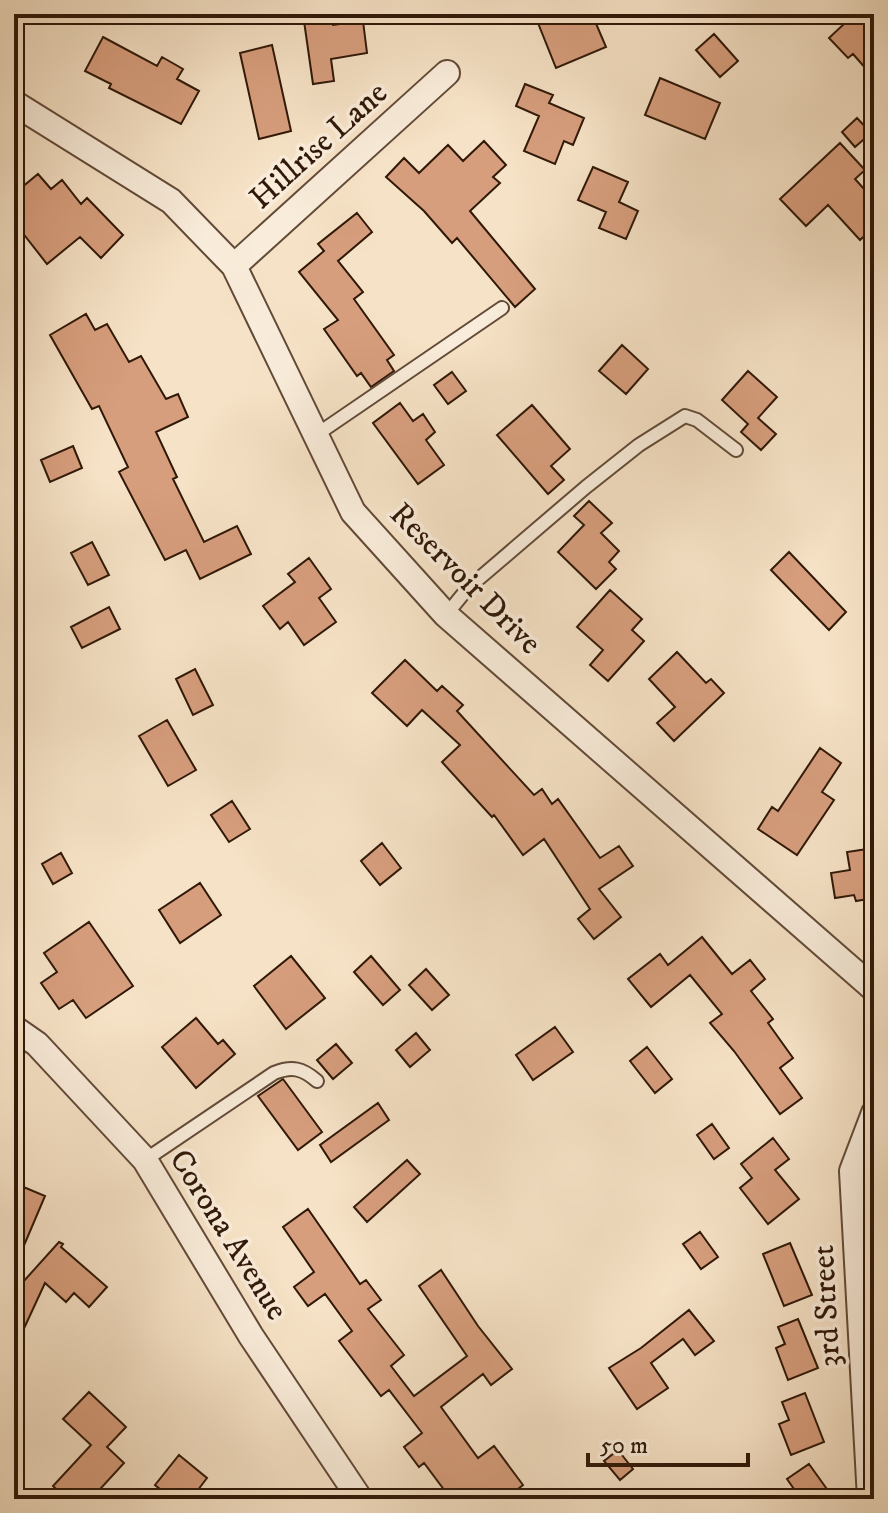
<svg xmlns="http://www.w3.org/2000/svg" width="888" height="1513" font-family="'IM FELL DW Pica',serif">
<rect width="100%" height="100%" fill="#f6e2c6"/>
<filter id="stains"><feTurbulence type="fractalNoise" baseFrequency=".0025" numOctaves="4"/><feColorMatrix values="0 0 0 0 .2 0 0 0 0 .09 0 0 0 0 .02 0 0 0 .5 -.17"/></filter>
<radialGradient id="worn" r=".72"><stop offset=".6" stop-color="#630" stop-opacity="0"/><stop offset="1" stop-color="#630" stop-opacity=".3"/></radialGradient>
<path fill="#d79e7d" stroke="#301808" stroke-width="2" d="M542 14H592L606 47 556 68 538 23 544 20Z
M835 14H861L874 29V78L853 54 848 58 829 38 844 24Z
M331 16 333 25 363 21 367 53 331 59 334 81 313 84 304 21Z
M714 34 738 61 720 77 696 50Z
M103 37 157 66 162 57 183 69 177 79 199 91 181 124 109 88 111 84 85 71Z
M272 45 291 131 259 139 240 53Z
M660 78 720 103 705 139 645 115Z
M525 84 553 95 549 103 584 118 573 145 564 141 555 164 524 151 539 116 516 106Z
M857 118 871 133 855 147 842 132Z
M484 141 506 165 493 177 500 183 470 211 535 289 515 307 457 238 452 243 424 211 386 177 404 158 419 173 448 145 463 161Z
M840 143 865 170 855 179 874 200V227L860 240 828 205 806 226 780 199Z
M593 167 628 182 619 202 638 211 626 239 599 228 606 212 578 200Z
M38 174 51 189 62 180 81 204 87 198 123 235 101 258 80 237 47 264 25 236 14 247V212L23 203 15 193Z
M357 213 372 232 338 261 363 292 354 299 394 355 387 360 394 371 371 387 361 373 357 376 324 329 338 320 299 272 324 251 318 244Z
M86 314 95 330 107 324 129 362 141 356 166 399 178 394 188 417 156 432 177 477 173 479 204 542 237 526 251 554 200 579 186 550 165 560 119 472 128 467 99 406 92 409 50 335Z
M622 345 648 369 626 394 599 371Z
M748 371 777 397 758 418 776 434 761 450 741 432 748 424 722 400Z
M452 372 466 391 448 404 434 385Z
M400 403 413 421 423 414 435 432 426 440 444 465 418 484 373 423Z
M532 405 570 449 551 466 564 480 548 494 497 435Z
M73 446 82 468 50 482 41 460Z
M589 501 612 523 601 533 619 551 609 562 616 569 596 589 558 552 584 525 574 516Z
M92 542 109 575 88 585 71 553Z
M789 552 846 612 829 630 771 570Z
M309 558 331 589 319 598 336 622 304 645 288 622 280 629 263 606 295 582 288 574Z
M610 590 642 619 632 630 644 641 608 681 590 665 603 650 577 627Z
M109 607 120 629 82 648 71 627Z
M677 652 706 683 711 679 724 693 674 741 657 723 675 707 649 679Z
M405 660 437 691 442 686 463 705 457 711 534 795 542 789 552 804 558 799 600 858 619 846 633 866 599 889 621 917 594 939 578 919 590 909 544 839 523 855 494 815 492 817 442 762 460 745 422 710 407 726 372 693Z
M195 669 213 705 193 715 176 679Z
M167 720 196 770 168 786 139 736Z
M820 748 841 763 822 792 834 800 797 855 758 829 772 807 778 811Z
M232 801 250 829 229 842 211 815Z
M382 843 401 868 380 885 361 861Z
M874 848V898L856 901 854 895 835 898 831 873 850 870 847 852Z
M61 853 72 873 53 884 42 864Z
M200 883 221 915 180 943 159 910Z
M89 922 133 986 86 1018 73 1000 59 1009 41 983 57 972 44 953Z
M702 937 732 974 750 960 765 979 751 991 773 1019 768 1023 793 1058 780 1068 802 1098 780 1114 734 1051 710 1023 722 1014 690 975 651 1007 628 979 660 954 668 965Z
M291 956 325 998 286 1029 254 986Z
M371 956 400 990 383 1005 354 972Z
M426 969 449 995 432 1010 409 985Z
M196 1018 218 1044 223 1040 235 1054 196 1088 162 1047Z
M555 1027 573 1052 533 1080 516 1055Z
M416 1033 430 1050 410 1067 396 1050Z
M336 1044 352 1063 333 1079 317 1060Z
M647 1047 672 1079 655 1093 630 1061Z
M283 1079 322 1132 298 1150 258 1096Z
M378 1103 389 1120 331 1162 320 1145Z
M712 1124 729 1148 714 1159 697 1135Z
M773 1138 789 1159 775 1170 799 1199 768 1224 740 1188 752 1178 741 1164Z
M407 1160 420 1174 367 1222 354 1207Z
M14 1183 45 1196 14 1269Z
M308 1209 360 1284 366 1280 381 1300 368 1309 404 1355 391 1366 414 1396 467 1356 419 1286 441 1270 478 1326 512 1369 491 1385 483 1374 441 1407 478 1458 494 1446 523 1485 505 1499H474L469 1492 460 1499H451L424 1463 419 1467 404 1447 422 1433 389 1390 381 1396 339 1341 352 1331 325 1294 308 1306 294 1287 314 1272 283 1227Z
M700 1232 718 1257 701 1269 683 1244Z
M59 1242 63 1244 61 1247 107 1287 89 1307 74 1293 66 1302 45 1283 14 1350V1292Z
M790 1243 812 1295 784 1306 763 1254Z
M689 1310 714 1341 695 1355 683 1339 651 1363 668 1388 637 1409 609 1368 641 1348Z
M798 1319 818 1368 788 1380 776 1348 785 1344 778 1327Z
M89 1392 126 1427 107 1447 124 1463 91 1499H66L53 1486 91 1445 63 1419Z
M805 1393 824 1442 791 1455 779 1424 789 1420 782 1402Z
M618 1450 633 1469 620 1480 604 1461Z
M179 1455 207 1478 191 1499H172L155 1485Z
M809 1464 834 1499H801L787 1479Z"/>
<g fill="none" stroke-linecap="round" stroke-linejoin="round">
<g stroke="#624a38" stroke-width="16">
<path id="lane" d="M316 435 502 308
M446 615 468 588 586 487 639 445 685 416 697 420 736 450
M145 1160 274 1073C292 1066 302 1068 317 1081"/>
</g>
<g stroke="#624a38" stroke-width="28">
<path id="street" d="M14 103 171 201 234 266 353 512 446 615 874 989
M234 266 447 73
M14 1028 37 1044 145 1160 251 1336 360 1499
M870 1499 852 1171 874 1113"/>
</g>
<use href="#lane" stroke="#f9ecda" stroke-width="12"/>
<use href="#street" stroke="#f9ecda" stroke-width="24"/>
</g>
<g text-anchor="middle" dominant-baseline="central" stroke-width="7" stroke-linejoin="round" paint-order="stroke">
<g font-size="32" fill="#301808" stroke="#f9ecda">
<text transform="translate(319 146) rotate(-42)">Hillrise Lane</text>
<text transform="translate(465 579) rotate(45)">Reservoir Drive</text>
<text transform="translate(228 1235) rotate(58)">Corona Avenue</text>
<text transform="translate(827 1306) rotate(-93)">3rd Street</text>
</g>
</g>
<rect width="888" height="1513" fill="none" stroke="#f6e2c6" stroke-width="48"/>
<rect x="16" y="16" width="856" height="1481" fill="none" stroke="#301808" stroke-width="4"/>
<rect x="24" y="24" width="840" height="1465" fill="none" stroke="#301808" stroke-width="2"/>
<path d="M588 1453v12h160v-12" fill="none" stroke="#301808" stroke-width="4"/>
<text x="600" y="1453" font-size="24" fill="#301808" stroke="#f9ecda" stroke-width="6" paint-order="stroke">50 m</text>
<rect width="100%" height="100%" filter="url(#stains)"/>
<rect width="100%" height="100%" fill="url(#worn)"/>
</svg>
